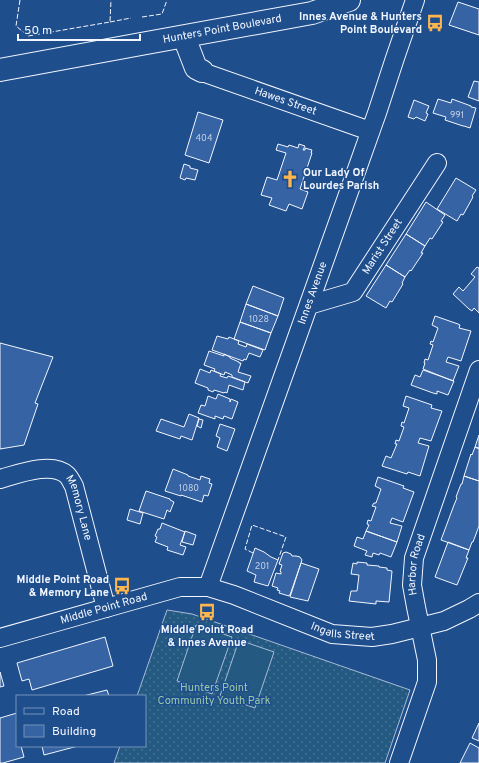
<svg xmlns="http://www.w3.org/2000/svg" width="479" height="763" font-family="Overpass,sans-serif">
<defs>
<pattern id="grass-dots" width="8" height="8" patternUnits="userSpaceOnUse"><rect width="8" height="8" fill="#245a82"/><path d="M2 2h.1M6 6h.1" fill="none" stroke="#447295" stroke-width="1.8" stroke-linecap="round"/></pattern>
</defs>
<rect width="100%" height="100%" fill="#1f4e8c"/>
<path fill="url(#grass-dots)" stroke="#a8bbd7" d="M167 610 192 614 410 690 385 763H114L120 746H145V696H137Z"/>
<path fill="#245a82" stroke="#a8bbd7" d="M196 625 232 637 212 694 177 681Z
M239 640 274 652 255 708 220 696Z"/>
<path fill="#3563a3" stroke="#f2f6ff" d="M458 2 479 9V35L449 25Z
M474 81 479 82V101L468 97Z
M438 99 451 103 452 99 471 106V107L476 108 470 128 464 126H463L445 120 446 117 433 113Z
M414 100 429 106 426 113 428 114 425 121 416 117 414 119 408 117Z
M198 112 223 120 209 163 185 155Z
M278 144 288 147 289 145 298 148 299 144 305 146 303 150H305V148L312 150 311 153H312L300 189 308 192 302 209 289 204 286 211 269 205 272 198 261 195 267 177 277 180 286 153 276 150Z
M184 164 190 166V168L198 170 195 180 186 178 185 180 180 178Z
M456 178 476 190 472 196 473 197 463 215 461 214 457 221 437 209Z
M426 202 445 215 441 221 443 222 432 239 430 238 425 246 406 234Z
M406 234 425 246 421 253H423L411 271 410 270 405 277 386 265Z
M386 265 405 277 402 283 403 284 392 302 390 301 386 308 366 296Z
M477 267 479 268V313L474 308 472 311 469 309 453 294 459 287 463 291 475 277 471 274Z
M253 286 284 298 278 316 246 304Z
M246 304 278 316 271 333 240 322Z
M435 316 458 324 460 325 459 328 471 331 461 361 448 357 446 362 459 366 453 381 423 369 425 363H424L425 359 428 360 433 345 430 344 431 341 433 342 438 328 432 325Z
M240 322 271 333 265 350 234 339Z
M217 336 228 339 229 337 239 341 238 344 246 347 247 344 263 350 260 357 249 353 246 360 244 359 243 361 212 350Z
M0 343 53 357 35 403 38 404 24 445 0 449Z
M209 351 224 356V354L230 357V358L239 362V363H241L238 372 251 376 248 383 232 377V375L225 372 224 375 214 371 215 369 204 365Z
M200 369 210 373 211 370 221 374 220 376 227 378 228 376 245 382 243 390 229 385 227 393 225 392 224 393 214 390 213 392 208 390V388L195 383Z
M423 370 454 381 448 395 437 391V394L433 393 411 385 415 375 420 377Z
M218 394 230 399V402L231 399 238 402 232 419 224 416 223 419 215 416V419L198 413 201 405 205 406 208 396 216 399Z
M406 396 432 405 431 408 442 411 431 441 420 438 418 443 429 446 420 476 408 472 407 474 382 466 386 456 391 458 397 444H395L396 440 399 441 404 427 401 426 402 422 404 423 409 408 403 406Z
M189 414 199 418 192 440 181 436 180 439 156 431 161 419 184 427Z
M199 419 203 420 201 428 197 426Z
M220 424 235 429 227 451 217 447 220 438 216 436Z
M479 435V448L475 447Z
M475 447 479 449V481L464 476 471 454 472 455Z
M173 469 188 475V476L200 480 201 476 210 479 209 483 212 484 208 496 204 495 202 502 181 495V496L165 491Z
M464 476 479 481V526L473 542H472L469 550 441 540 454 505 457 498 456 497 461 484H462Z
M378 477 404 486 403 488 414 492 403 522 392 518 390 523 402 526 397 542 366 531 369 525 367 524 368 520 371 521 376 507 372 506 374 503H376L381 489 375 486Z
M146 491 170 499V500L174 502 170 512 167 510 164 519 139 511Z
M130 509 143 513 140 524 127 520Z
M162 523 185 532 180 545 186 547 183 555 167 550 168 547 155 542 157 537 155 536 158 529H160Z
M185 531 196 535 193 545 182 542Z
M366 531 397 542 391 557 380 553 379 555 373 553 372 557 365 555 367 551 354 546 357 537 363 539Z
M448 542 469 550 466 558H468L457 585 435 577Z
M255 548 264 552 271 557 278 560 268 586 254 582 256 575 247 571Z
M286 552 291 554 292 556H296L300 557 302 560 290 595H289V596L279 593 280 591 277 590 278 588 272 586 276 573 281 574V572L280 571 282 565 279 564 283 553Z
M357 562 367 563V565L379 566V567L387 568V570L392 571 389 602 376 601V604L349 601 351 591H357L359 575 351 574 353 563 357 564Z
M301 563 319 569 308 601 290 597Z
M105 637 113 666 32 690 29 679 22 681 17 663Z
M0 672 4 686 0 687Z
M107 690 109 696H83Z
M17 713V746H21L24 757 3 763H0V718Z
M479 723V741L472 738Z
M470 743 479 748V763H460Z
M42 746H78L44 755Z"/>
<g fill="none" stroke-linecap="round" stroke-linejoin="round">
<g stroke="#f2f6ff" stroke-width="20">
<g id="minor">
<path id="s1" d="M202 71 208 74 370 131"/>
<path id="s2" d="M309 305 353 292 437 163"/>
<path id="s3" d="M0 479C18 474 52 461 67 475 70 478 72 483 74 486L106 608"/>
<path id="s4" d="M208 587 377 113 395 58 415 0"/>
<path id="s5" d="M0 638 180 587H208L234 595 332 634 372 637 392 634 444 621 469 609 479 603"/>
<path id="s6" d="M399 763 427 682V660L416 607 412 585 414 558 479 370"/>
</g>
</g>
<g stroke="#f2f6ff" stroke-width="24">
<g id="major">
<path d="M184 37 196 68 202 71"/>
<path id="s7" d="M0 70 141 44 312 13 349 0"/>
</g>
</g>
<use href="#minor" stroke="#1f4e8c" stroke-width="18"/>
<use href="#major" stroke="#1f4e8c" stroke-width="22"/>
<path stroke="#f2f6ff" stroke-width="1" stroke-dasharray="5 2" stroke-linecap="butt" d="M20 0 16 26 28 36 110 22 111 0
M142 17 162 14 167 0
M110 22 131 18
M253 553 245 549 252 525 286 537 278 560"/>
</g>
<defs>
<g id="bus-bare" transform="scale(1.38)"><path d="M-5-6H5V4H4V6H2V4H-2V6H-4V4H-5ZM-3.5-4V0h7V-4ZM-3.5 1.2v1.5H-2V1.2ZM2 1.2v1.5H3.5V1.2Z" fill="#ffb74d" stroke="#1f4e8c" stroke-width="2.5" paint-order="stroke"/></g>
<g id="church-bare" transform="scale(1.38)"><path d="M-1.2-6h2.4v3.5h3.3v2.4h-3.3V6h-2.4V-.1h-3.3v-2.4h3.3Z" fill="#ffb74d" stroke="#1f4e8c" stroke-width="2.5" paint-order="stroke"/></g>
</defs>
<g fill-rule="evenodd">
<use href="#bus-bare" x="435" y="23"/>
<use href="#church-bare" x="290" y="179"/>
<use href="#bus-bare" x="122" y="586"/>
<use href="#bus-bare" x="207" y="612"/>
</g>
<g text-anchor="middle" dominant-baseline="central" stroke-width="3" stroke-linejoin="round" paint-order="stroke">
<g font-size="9" fill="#c3d1e8">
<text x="457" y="115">991</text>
<text x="204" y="138">404</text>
<text x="259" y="319">1028</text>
<text x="189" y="488">1080</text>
<text x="262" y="566">201</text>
</g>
<g font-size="11" font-weight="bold" fill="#f2f6ff" stroke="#1f4e8c" text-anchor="end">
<text x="422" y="17">Innes Avenue &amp; Hunters<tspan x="422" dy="13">Point Boulevard</tspan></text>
<text x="303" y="173" text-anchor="start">Our Lady Of<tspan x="303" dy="13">Lourdes Parish</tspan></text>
<text x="109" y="580">Middle Point Road<tspan x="109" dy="13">&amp; Memory Lane</tspan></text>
<text x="207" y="630" text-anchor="middle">Middle Point Road<tspan x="207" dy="13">&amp; Innes Avenue</tspan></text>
</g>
<g font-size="11" fill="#f2f6ff" stroke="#1f4e8c">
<text stroke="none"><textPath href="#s7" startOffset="226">Hunters Point Boulevard</textPath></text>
<text stroke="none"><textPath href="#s1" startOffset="89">Hawes Street</textPath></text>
<text stroke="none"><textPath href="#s2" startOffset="100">Marist Street</textPath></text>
<text stroke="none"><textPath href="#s4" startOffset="312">Innes Avenue</textPath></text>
<text stroke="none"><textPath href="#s3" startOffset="105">Memory Lane</textPath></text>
<text stroke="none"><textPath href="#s6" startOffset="205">Harbor Road</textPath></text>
<text stroke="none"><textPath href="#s5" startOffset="108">Middle Point Road</textPath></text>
<text stroke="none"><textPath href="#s5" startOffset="358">Ingalls Street</textPath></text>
</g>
<g font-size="11" fill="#97c8a6" stroke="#1f4e8c">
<text x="214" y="688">Hunters Point<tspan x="214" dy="13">Community Youth Park</tspan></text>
</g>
</g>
<rect x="16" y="695" width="130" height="52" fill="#1f4e8c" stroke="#7391ba"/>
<rect x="24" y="708" width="20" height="6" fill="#1f4e8c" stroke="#7391ba"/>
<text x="52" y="715" font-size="12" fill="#f2f6ff">Road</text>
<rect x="24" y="725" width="20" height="12" fill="#3563a3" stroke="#7391ba"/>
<text x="52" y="735" font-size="12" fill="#f2f6ff">Building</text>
<path d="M18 34v6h122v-6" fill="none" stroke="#f2f6ff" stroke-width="2"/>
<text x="24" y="34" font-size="12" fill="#f2f6ff" stroke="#1f4e8c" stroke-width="3" paint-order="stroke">50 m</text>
</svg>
